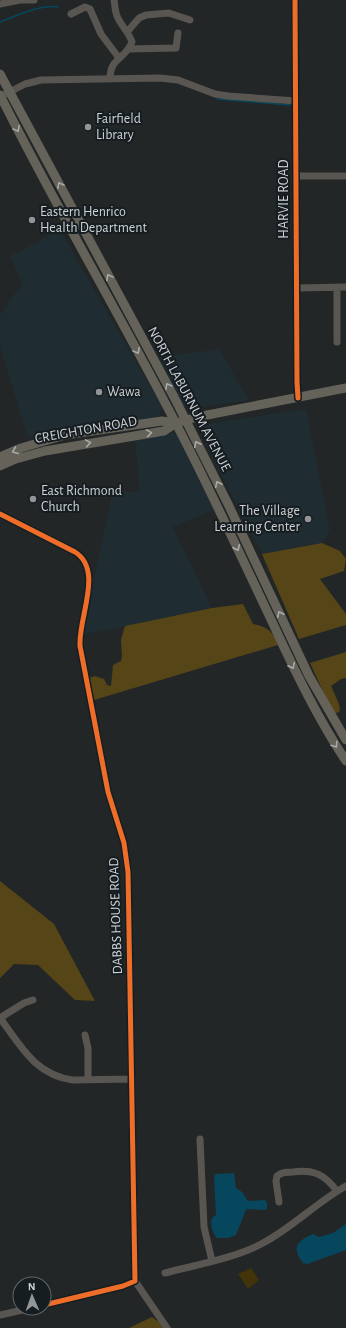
<svg xmlns="http://www.w3.org/2000/svg" width="346" height="1328" font-family="'Alegreya Sans',sans-serif">
<rect width="100%" height="100%" fill="#222627"/>
<path fill="#1f2c32" d="M60 230 162 407 160 415 153 418 28 438 0 347V315L22 283 10 256Z
M219 349 249 400 192 408 183 406 159 357Z
M306 409 330 530 322 543 262 554 203 439 201 432 206 425 213 423Z
M174 433 177 435 214 510 173 527 212 608 82 635 113 490 140 493 135 440Z"/>
<path fill="#423308" d="M251 1268 259 1280 248 1289 238 1274Z"/>
<path fill="#564517" d="M322 543 340 551 346 559 344 571 320 579 346 614V625L299 639 262 554Z
M243 604 253 624C267 626 274 632 278 645L94 700 89 678 95 676 104 679 107 685 111 686 113 665 121 661 122 656 121 640 125 626 212 608Z
M346 652V678L341 679 331 686 339 704 340 711 337 713H333L310 663Z
M0 881 54 924 95 1001 75 1000 38 965 14 964 0 978Z
M152 1317 160 1323 163 1328H129Z"/>
<path fill="#07475e" d="M234 1173 236 1188 242 1192 247 1200 249 1201 265 1200 267 1203V1209L264 1210 247 1209 245 1212 236 1235 228 1238H217C212 1232 210 1225 212 1218L216 1215 214 1176 216 1174Z
M346 1224V1250L307 1264 303 1263C291 1247 297 1241 313 1234L319 1237 333 1233Z"/>
<g fill="none" stroke-linecap="round" stroke-linejoin="round">
<path stroke="#07475e" stroke-width="1.5" d="M0 22C16 16 41 4 58 7
M217 99 290 105"/>
<path stroke="#595652" stroke-width="7" d="M295 0 297 382 298 398
M0 4 20 0H34
M71 14 85 7 90 9 101 34 119 58
M128 31 139 18 146 15 169 13 190 20
M129 49 176 48 178 33
M110 79C110 57 125 60 132 42 129 32 121 26 117 16 115 11 115 5 114 0
M0 97 25 84 41 80 160 78 178 80 215 94 228 96 296 101
M296 176H346
M337 287V342
M297 288 346 287
M0 514 75 552C104 570 78 618 80 646L108 792 124 843 128 872 135 1281 123 1286 44 1305
M0 1018C21 1046 35 1075 73 1080L132 1079
M0 1018 24 1003 33 1000
M85 1035 88 1048V1079
M200 1139 204 1227 212 1261
M279 1202 276 1181 277 1176C282 1172 287 1172 293 1172 314 1169 325 1175 337 1191
M165 1273C195 1265 236 1258 263 1243 293 1227 317 1202 346 1186
M135 1281 167 1328
M0 1315 31 1308"/>
<path stroke="#656259" stroke-width="9" d="M0 74 174 397 228 504 309 676 346 740
M0 95C64 224 139 346 202 475 227 526 251 577 275 628 296 674 318 719 346 761
M0 457 21 448 65 435 162 421 176 423
M0 466 16 459 45 451 164 431 176 423 197 417 346 388"/>
<g stroke="#161d21" stroke-width="8">
<path id="cycleway" d="M295 0 297 382 298 398
M0 514 75 552C104 570 78 618 80 646L108 792 124 843 128 872 135 1281 123 1286 44 1305"/>
</g>
<use href="#cycleway" stroke="#ee6e29" stroke-width="5"/>
</g>
<defs><path id="oneway-chevron" d="M-2-3.5L2.5 0L-2 3.5" fill="none" stroke-width="1.6" stroke-linecap="round" stroke-linejoin="round"/></defs>
<g stroke="#a9abaa">
<use href="#oneway-chevron" transform="translate(17 129) rotate(62)"/>
<use href="#oneway-chevron" transform="translate(60 185) rotate(-118)"/>
<use href="#oneway-chevron" transform="translate(109 277) rotate(-118)"/>
<use href="#oneway-chevron" transform="translate(137 351) rotate(62)"/>
<use href="#oneway-chevron" transform="translate(168 386) rotate(-119)"/>
<use href="#oneway-chevron" transform="translate(149 433) rotate(-9)"/>
<use href="#oneway-chevron" transform="translate(88 443) rotate(-10)"/>
<use href="#oneway-chevron" transform="translate(197 444) rotate(-117)"/>
<use href="#oneway-chevron" transform="translate(15 451) rotate(157)"/>
<use href="#oneway-chevron" transform="translate(218 484) rotate(-116)"/>
<use href="#oneway-chevron" transform="translate(237 548) rotate(65)"/>
<use href="#oneway-chevron" transform="translate(280 614) rotate(-115)"/>
<use href="#oneway-chevron" transform="translate(292 666) rotate(64)"/>
<use href="#oneway-chevron" transform="translate(335 745) rotate(57)"/>
</g>
<g fill="#929698" stroke="#161d21" stroke-width="1.5">
<circle cx="88" cy="127" r="4"/>
<circle cx="32" cy="220" r="4"/>
<circle cx="99" cy="392" r="4"/>
<circle cx="33" cy="499" r="4"/>
<circle cx="308" cy="519" r="4"/>
</g>
<g text-anchor="middle" dominant-baseline="central" stroke-width="4" stroke-linejoin="round" paint-order="stroke">
<g font-size="14" fill="#ced2d5" stroke="#161d21" text-anchor="start">
<text x="96" y="119">Fairfield<tspan x="96" dy="16">Library</tspan></text>
<text x="40" y="212">Eastern Henrico<tspan x="40" dy="16">Health Department</tspan></text>
<text x="107" y="392">Wawa</text>
<text x="41" y="491">East Richmond<tspan x="41" dy="16">Church</tspan></text>
<text x="300" y="511" text-anchor="end">The Village<tspan x="300" dy="16">Learning Center</tspan></text>
</g>
<g font-size="14" fill="#ced2d5" stroke="#161d21">
<text transform="translate(284 199) rotate(-90)">HARVIE ROAD</text>
<text transform="translate(189 399) rotate(62)">NORTH LABURNUM AVENUE</text>
<text transform="translate(86 430) rotate(-10)">CREIGHTON ROAD</text>
<text transform="translate(116 916) rotate(-92)">DABBS HOUSE ROAD</text>
</g>
</g>
<g transform="translate(32 1296) rotate(358)"><circle r="19" fill="#161d21" stroke="#606569"/>
<path d="M0-3L7 15L0 10L-7 15Z" fill="#929698"/>
<text y="-6" font-size="11" font-weight="bold" text-anchor="middle" fill="#ced2d5">N</text>
</g>
</svg>
